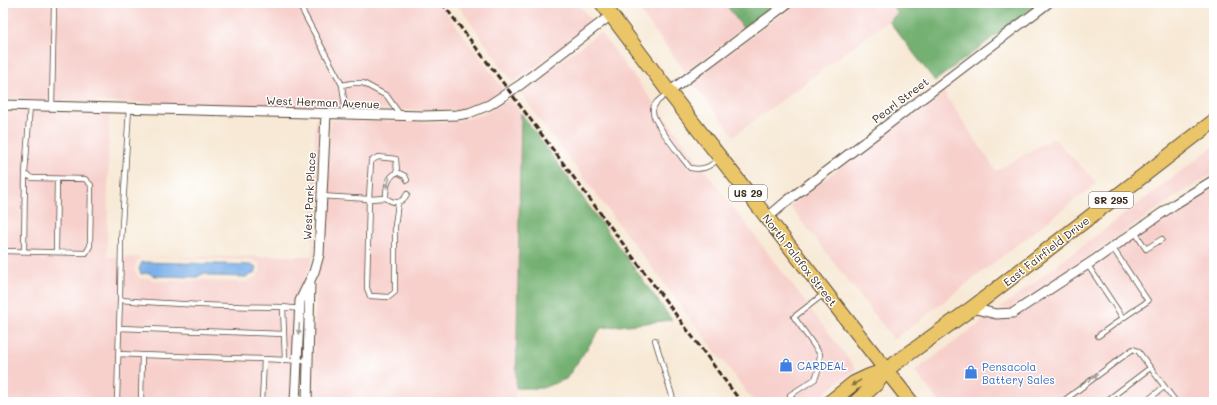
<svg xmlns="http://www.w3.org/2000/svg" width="1217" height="405" font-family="Mali,sans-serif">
<rect width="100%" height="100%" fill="#fff"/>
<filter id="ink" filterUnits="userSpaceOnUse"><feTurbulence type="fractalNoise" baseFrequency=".025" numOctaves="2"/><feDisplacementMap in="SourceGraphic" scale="8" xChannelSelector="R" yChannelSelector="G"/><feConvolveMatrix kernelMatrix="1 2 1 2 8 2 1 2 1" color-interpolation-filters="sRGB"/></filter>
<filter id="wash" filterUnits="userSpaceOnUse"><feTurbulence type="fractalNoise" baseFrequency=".012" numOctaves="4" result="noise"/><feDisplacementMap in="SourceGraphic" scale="16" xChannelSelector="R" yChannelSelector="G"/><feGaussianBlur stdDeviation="0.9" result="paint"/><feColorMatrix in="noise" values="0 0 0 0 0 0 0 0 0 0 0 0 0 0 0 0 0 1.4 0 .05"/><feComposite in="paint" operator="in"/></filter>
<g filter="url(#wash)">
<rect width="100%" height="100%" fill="#f7e9d5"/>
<path fill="#f7d0cc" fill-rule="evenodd" d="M3 3H439L504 90 478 104 457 110 443 111 3 99Z
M457 3H578L593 23 513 83Z
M634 3H725L743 28 686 73Z
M797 3H891L898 13 734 136 692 81Z
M600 32 856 369 813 402H754L542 123 520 92Z
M942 90 996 171 1053 138 1097 183 894 340 790 206Z
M510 99 521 113 515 402H312L316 280 323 255 330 120 423 122 457 121 481 115 492 110Z
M3 111 109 113 107 257 312 256 315 119H320L314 254 309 270 308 273H306V277L295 301 291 402H3ZM142 257 253 260 259 264 261 270 257 277 246 282 212 281 204 279 197 281H154L149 278 142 279 138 277 135 272V267L138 260Z
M1214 146V173L1172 199 1093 254 1011 307 999 309Z
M1214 186V402H939L915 371 987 318 997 320 1015 318 1098 263 1177 209Z"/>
<path fill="#73b071" stroke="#576d48" d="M725 3H777L743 28Z
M891 3H1039L935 81 889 21 898 13Z
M521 113 672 320 601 328 566 379 542 388H516Z"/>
<path fill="#7aafe8" stroke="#5a6c83" d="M142 262 253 265 257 268 255 273 246 277 212 276 204 273 197 277 154 276 149 273 141 274 139 269Z"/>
</g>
<g filter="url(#ink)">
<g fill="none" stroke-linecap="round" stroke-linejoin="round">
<g stroke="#574739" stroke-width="6">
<path id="lane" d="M301 8 342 85
M668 93C662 98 652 103 653 112 653 123 682 157 690 168 702 170 709 168 718 159
M52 106 54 3
M129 108 121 242 120 300C174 304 229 307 283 307
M346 114 342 85 352 83H363L387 96 401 116
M397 172 396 159 378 157 371 161 369 199 386 198C394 204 402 204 407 194
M397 172 405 176 407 180
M321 196 369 199 367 288 370 296 389 297 395 292V226L398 203
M386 198C386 187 387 178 397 172
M1135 232 1146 249 1162 239
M3 251 86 253 90 246 91 185 85 179 32 178 25 174 30 106
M24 251 25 174
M56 252 57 179
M1087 264 1123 318 1148 301 1112 247
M120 300 119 328 284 334
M1098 336 1123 318
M655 340 674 402
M119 354 142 355 141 402
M142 355 264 359
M285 360 283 307 300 309
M117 402 119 328
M262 402 264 359 308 361
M794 402 790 395 815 379 818 371 820 354 794 317 824 294
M1062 402 1133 349 1138 351 1176 402
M1105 402 1150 368
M1145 402 1164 387"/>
</g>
<g stroke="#574739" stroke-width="11">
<path id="street" d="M669 92 788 3
M3 105 423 116 457 115 469 113 489 105 520 85 611 15
M767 218 787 201 1048 3
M972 308 996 314 1013 313 1096 259 1175 204 1214 180
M295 402 300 301 314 272 319 255 326 114
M307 402 310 282"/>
</g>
<g stroke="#574739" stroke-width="16">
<path id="primary" d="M602 3 669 92 911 402
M830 402 854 383 869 376 886 370 972 308 1214 121
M856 402 877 383 886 370"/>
</g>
<use href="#lane" stroke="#fff" stroke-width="4.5"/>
<use href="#street" stroke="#fff" stroke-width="9"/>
<use href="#primary" stroke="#eac669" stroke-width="14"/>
<path stroke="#3b2a1e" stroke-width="3" stroke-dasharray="6 3" stroke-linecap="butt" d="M442 3 510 92 741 402"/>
</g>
<defs><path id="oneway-solid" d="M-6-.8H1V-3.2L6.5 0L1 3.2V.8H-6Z"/></defs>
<g fill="#a79f9a">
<use href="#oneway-solid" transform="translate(388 183) rotate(107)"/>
<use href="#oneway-solid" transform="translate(299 329) rotate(94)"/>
<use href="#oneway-solid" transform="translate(1093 378) rotate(-37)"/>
</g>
<use fill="#8a7040" href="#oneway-solid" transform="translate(856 383) rotate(149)"/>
</g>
<defs>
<g id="shop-bare" transform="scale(1.08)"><path d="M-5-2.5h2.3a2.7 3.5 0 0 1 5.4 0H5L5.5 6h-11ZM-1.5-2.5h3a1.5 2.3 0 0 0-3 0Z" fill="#3f7fe0" stroke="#fff" stroke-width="2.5" paint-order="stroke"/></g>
</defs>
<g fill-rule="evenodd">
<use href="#shop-bare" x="786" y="365"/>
<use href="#shop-bare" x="971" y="372"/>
</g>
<g text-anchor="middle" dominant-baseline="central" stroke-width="3" stroke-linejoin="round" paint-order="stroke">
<g fill="#fff" stroke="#766a62" stroke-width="1">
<rect x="729" y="185" width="38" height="16" rx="3"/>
<rect x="1089" y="192" width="44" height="16" rx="3"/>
</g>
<g font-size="10" font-weight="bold" fill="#3b2a1e">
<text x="748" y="193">US 29</text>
<text x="1111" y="200">SR 295</text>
</g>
<g font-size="11" fill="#3b2a1e" stroke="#fff">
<text transform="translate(900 100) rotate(-37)">Pearl Street</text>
<text transform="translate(323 102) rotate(2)">West Herman Avenue</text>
<text transform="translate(309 196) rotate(-87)">West Park Place</text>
<text transform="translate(1046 251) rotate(-38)">East Fairfield Drive</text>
<text transform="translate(800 260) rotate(52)">North Palafox Street</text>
</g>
<g font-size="11" fill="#366cbe" stroke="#fff" text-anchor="start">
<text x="797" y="365">CARDEAL</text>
<text x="982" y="366">Pensacola<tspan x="982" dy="13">Battery Sales</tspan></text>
</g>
</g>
<rect width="1217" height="405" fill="none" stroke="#fff" stroke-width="16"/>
</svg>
